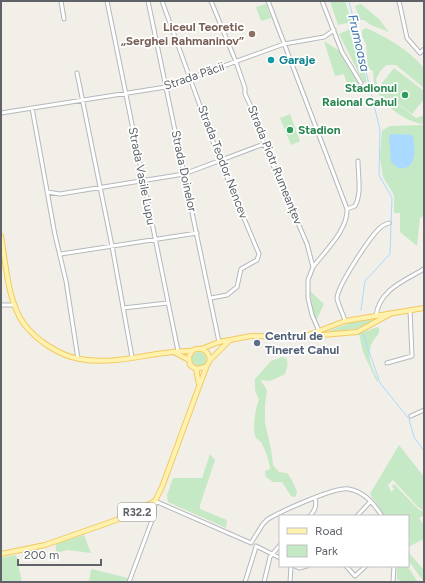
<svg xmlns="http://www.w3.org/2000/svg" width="425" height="583" font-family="Figtree,sans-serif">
<rect width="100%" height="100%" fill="#f1efe8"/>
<path fill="#c5e8c5" d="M330 1H345L352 22 338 25Z
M266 4 271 18 261 21 256 7Z
M361 4 379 19 389 32 371 25 364 20H360L355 6Z
M354 27 367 82 364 83 339 34Z
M366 28C388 38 408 49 424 68V88L396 65H387L381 70 376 79 378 88 394 68 424 91V99L412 114 381 91 416 118 424 115V124C405 122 382 105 375 87 373 82 374 76 373 71L368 68 366 44 362 36V30Z
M324 41 341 52 363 88 349 92 344 74 335 76Z
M290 114 300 141 291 145 280 118Z
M424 125V215L420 218 417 246 400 232V213H394V195L383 177 380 158 382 131 389 126Z
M310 291 324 304 316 321 313 314Z
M371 319 372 322 355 329 326 332 353 322Z
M377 327 379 328C380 335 376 336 373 341 365 354 372 368 378 380L377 382 363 352 359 334Z
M192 359a7 7 0 1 1 14 0a7 7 0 1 1-14 0Z
M282 357 286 358C289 363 287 368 285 374L270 381 262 380 261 381 267 390 265 404V423L271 449 273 465 279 472 287 473C292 480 295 485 297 493L295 497 291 496 282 482H273L266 477 265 471 270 469C270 462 264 447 261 442 259 440 257 439 256 438 252 430 255 408 259 400L255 390V379L271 361Z
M399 445 424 477V511L418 507 393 480 388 485 391 492 394 489 392 486 394 484 418 509 424 512V515L419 518 424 525V539L408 547V516H385L370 494Z
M210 454 215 460 200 505V509L227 520 226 528 168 502 167 495 173 478H202Z
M84 535 91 553 67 550 56 553V544Z
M408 552 424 570V582L408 560Z
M16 555 22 582H1V558Z
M397 566H407L418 582H403L397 579Z
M91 569 128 578 126 582H89Z"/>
<path fill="#aadaff" d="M391 134 413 135C415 148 418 171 398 168L391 162 389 137Z"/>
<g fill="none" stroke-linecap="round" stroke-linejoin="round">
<path stroke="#aadaff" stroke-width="1" d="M349 1 380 130 379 175 392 198 390 254 365 281 361 310
M363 334 380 383 409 419 414 437 424 451"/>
<g stroke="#b5b8bc" stroke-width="5">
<path id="minor" d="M61 1 64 19
M107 1 178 351
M148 1 219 342
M162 1 220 161 259 254 257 260 241 269 237 287 227 295 211 298
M211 1 236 62 245 88V94L254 113 264 144 307 244 313 267 308 280V298L312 315 319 331
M268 1 347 209C348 230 325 251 313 267
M322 1 342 52 361 83
M399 1 407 38 420 53 424 49
M77 73 112 246 132 357
M32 108 55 235 66 281 78 359
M1 113 166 87 284 44 324 37 334 30
M47 192 60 194 184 174 264 144
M347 209 355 206C362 193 358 176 358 161
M61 254 197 233
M1 305H15
M123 308 168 303
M376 316C379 290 404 281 424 269
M345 321C344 316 337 302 337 298 338 285 371 235 381 227 383 225 386 224 389 223
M387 363 412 356 410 310
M411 416 424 410
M155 501 251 543 263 524 268 519C282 511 336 486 349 489 365 492 374 504 382 516
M310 516C315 510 317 506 315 498
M357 516 371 501
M256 546 280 558
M295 566 299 568 307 566
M346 566 355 576 366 566
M129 582 154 515 155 501
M245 582 256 547
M264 582 270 557 280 545
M290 582 291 566
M393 582 394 566"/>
</g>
<g stroke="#f2c960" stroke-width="6">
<path id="major" d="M1 236C6 263 7 300 24 324 36 340 60 356 80 359 116 366 153 351 189 351 193 351 196 348 200 349 203 349 206 351 208 354 211 359 209 364 205 367L196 369 190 365 189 357 192 351
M308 335 345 321 424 308
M201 349 219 342 251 336 298 337 357 332 390 314
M174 352 189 360
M210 360 229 341
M196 369 199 384
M1 554 45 545 122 518 155 501 162 487 207 365"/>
</g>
<use href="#minor" stroke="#fff" stroke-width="3"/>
<use href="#major" stroke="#fff2af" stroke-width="4"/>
</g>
<circle fill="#8d6e63" stroke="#fff" stroke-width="1.5" cx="252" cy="34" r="4"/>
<circle fill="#0f9aa8" stroke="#fff" stroke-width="1.5" cx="271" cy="60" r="4"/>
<g fill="#2e9e5b" stroke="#fff" stroke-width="1.5">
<circle cx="405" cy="95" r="4"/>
<circle cx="290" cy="130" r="4"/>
</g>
<circle fill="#5c6f8a" stroke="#fff" stroke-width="1.5" cx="257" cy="343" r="4"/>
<g text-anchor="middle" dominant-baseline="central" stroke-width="3.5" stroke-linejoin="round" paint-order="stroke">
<rect fill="#fff" stroke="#8f9295" stroke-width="1" x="118" y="503" width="38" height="18" rx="3"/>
<g font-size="11" font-weight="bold" fill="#5f6368">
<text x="137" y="512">R32.2</text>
</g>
<g font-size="12" font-weight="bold" fill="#785e54" stroke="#fff" text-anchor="end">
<text x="244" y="27">Liceul Teoretic<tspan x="244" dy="14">„Serghei Rahmaninov”</tspan></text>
</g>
<g font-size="12" font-weight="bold" fill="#0d838f" stroke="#fff" text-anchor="start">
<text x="279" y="60">Garaje</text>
</g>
<g font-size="12" fill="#5f6368" stroke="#fff">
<text transform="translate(194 76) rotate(-19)">Strada Păcii</text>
<text transform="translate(223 162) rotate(69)">Strada Teodor Nencev</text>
<text transform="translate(275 165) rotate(68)">Strada Piotr Rumeanțev</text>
<text transform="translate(184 171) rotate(78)">Strada Doinelor</text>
<text transform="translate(142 176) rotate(79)">Strada Vasile Lupu</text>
</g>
<g font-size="12" font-weight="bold" fill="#27864d" stroke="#fff" text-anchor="end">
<text x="397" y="88">Stadionul<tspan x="397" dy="14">Raional Cahul</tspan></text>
<text x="298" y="130" text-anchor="start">Stadion</text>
</g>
<g font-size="12" font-weight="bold" fill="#4e5e75" stroke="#fff" text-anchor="start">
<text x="265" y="336">Centrul de<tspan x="265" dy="14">Tineret Cahul</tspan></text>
</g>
<g font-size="13" font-style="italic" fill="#4174aa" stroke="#fff">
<text transform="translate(359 43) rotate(77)">Frumoasa</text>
</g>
</g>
<rect width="425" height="583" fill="none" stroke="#5f6368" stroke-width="4"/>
<rect x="279" y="515" width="130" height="52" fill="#ffffff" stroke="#bfc1c3"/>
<rect x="287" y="528" width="20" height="6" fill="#fff2af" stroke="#bfc1c3"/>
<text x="315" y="535" font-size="12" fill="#5f6368">Road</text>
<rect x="287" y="545" width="20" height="12" fill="#c5e8c5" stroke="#bfc1c3"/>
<text x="315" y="555" font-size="12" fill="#5f6368">Park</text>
<path d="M18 559v6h83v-6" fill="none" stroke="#5f6368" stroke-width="2"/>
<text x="24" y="559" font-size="12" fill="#5f6368" stroke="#ffffff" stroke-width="3" paint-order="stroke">200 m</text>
</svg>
